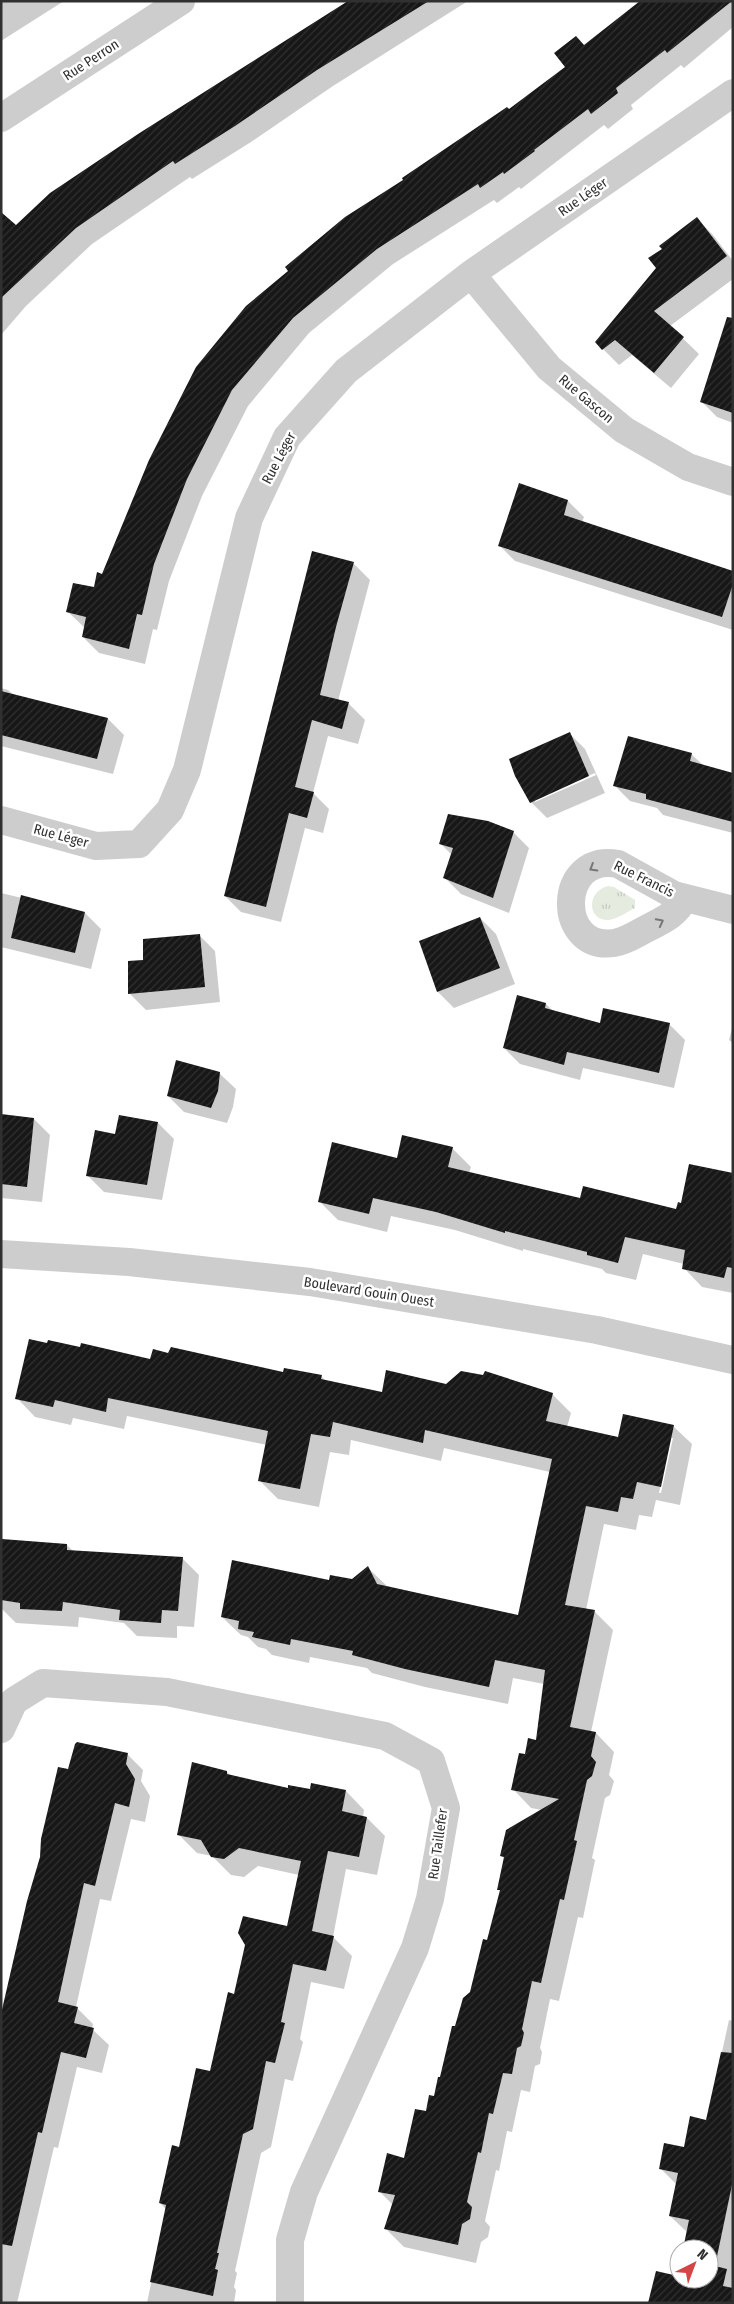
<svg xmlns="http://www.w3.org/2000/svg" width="734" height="2304" font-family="'Fira Sans Condensed',sans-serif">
<defs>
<pattern id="grass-tufts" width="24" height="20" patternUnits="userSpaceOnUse" patternTransform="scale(1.25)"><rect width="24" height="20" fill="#e5ebdf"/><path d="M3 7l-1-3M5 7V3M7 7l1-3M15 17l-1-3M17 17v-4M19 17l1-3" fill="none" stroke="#c5cac0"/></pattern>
<pattern id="building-hatch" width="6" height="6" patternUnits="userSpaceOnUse" patternTransform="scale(1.25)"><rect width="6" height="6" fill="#171717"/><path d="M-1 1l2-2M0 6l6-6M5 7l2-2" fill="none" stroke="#303030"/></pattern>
</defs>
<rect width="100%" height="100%" fill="#fff"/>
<path fill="url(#grass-tufts)" d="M608 886 614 887 635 900V908C627 912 617 919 609 920 587 921 586 892 608 886Z"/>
<path fill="#0003" fill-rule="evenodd" d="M1 1H64L1 41Z
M349 1H468L333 86 251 142 192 179 190 177 92 244 26 306 1 335V241Z
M642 1H733V27L684 68 681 65 631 105 633 109 608 129 604 125 521 189 519 187 497 203 494 200 393 264 309 333 248 406 202 496 169 581 157 630 153 629 145 664 99 653 83 637 85 628 67 611 94 589 103 575 197 367 509 110 567 67 584 46Z
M697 219 713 235 733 261V279L670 326 699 354 671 388 632 355 619 365 596 342Z
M733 367V423L717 417 701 401Z
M520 485 568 501 584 517 582 522 733 572V630L515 561 499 545Z
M313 553 354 564 370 580 338 701 349 704 365 720 358 744 328 736 313 793 329 809 323 833 305 828 281 922 241 912 225 896Z
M1 688 8 690 14 695 108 719 124 735 113 774 1 746Z
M569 733 585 749 605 793 547 818 531 802ZM595 773 596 775 535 802V799Z
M691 754 704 766 733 774V833L663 815 657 808 630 801 614 785Z
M513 832 529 848 509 913 461 894 445 878 452 855 440 843Z
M1 893 85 913 101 929 91 969 1 947Z
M480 918 496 934 515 984 454 1008 438 992 421 941Z
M199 935 215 951 220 1002 146 1010 130 994Z
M546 1004 554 1012 601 1025 669 1024 685 1040 674 1088 583 1068 580 1080 520 1064 504 1048Z
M733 1025V1043L729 1040Z
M219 1073 236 1089 233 1107 227 1123 184 1112 168 1096Z
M120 1116 158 1123 174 1139 162 1200 104 1192 88 1176 116 1135Z
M1 1119H34L50 1135 42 1202 1 1198Z
M452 1148 471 1167 469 1173 580 1200 677 1211 682 1205 733 1174V1293L702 1287 684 1268V1264L643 1254 636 1280 606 1273 602 1269 523 1249V1251L455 1230 391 1216 387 1232 338 1220 319 1201 397 1160Z
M151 1360 321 1376 326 1381 383 1393 446 1386 552 1394 571 1413 567 1427 618 1439 673 1426 692 1444 680 1505 656 1500 652 1517 639 1515 636 1530 604 1524 586 1610 595 1612 613 1630 591 1732 596 1733 614 1752 609 1775 614 1781 610 1795 605 1798 592 1858 595 1860 583 1918 578 1917 559 2001 550 1999 540 2048 542 2052 540 2064 535 2066 530 2092 521 2090 512 2132 507 2131 499 2171 496 2170 485 2221 490 2227 488 2237 481 2242 476 2263 404 2247 385 2228 393 2205 380 2192 405 2159 435 2098 456 2028 471 1992 488 1941 501 1892 499 1889 505 1859 502 1856 542 1810 531 1808 513 1789 526 1755 537 1741 544 1684 513 1678 508 1704 425 1687 372 1673 367 1668 310 1657 309 1663 272 1655 266 1649 258 1647 248 1637 241 1635 222 1617 330 1582 352 1580 368 1568 387 1586 519 1617 550 1472 444 1448 441 1461 351 1440 349 1455 330 1452 319 1507 278 1499 259 1480 267 1445 127 1416 124 1429 73 1418 71 1425 35 1417 17 1398ZM670 1438H673L661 1493H659Z
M4 1541 67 1545 74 1552 183 1559 199 1575 194 1627 177 1626V1638L137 1636 124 1623 79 1617 78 1627 16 1623 1 1608Z
M127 1754 143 1770 141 1781 150 1796 145 1822 131 1819 111 1901 100 1899 76 2007 93 2024 92 2029 109 2045 102 2073 77 2067 58 2148 54 2147 17 2303H1V2051L68 1770Z
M227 1772 231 1776 289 1789 346 1791 364 1810 363 1817 367 1818 385 1836 377 1875 346 1869 333 1937 352 1956 344 1989 311 1982 300 2039 303 2042 293 2081 285 2079 271 2147 261 2153 235 2271 237 2273 234 2287 236 2290 234 2303H147L166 2209 160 2203 180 2148 211 2073 235 1995 288 1927 299 1875 258 1866 244 1877 231 1875 212 1856 197 1853 178 1834Z
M729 2020 733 2021V2303H649L679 2276V2279H709V2249H685L688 2233 670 2216 677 2185 660 2168 685 2149 707 2121Z"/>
<path fill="url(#building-hatch)" d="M348 1H429L317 70 235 126 175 164 173 161 76 228 1 298V212L16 225 50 193 138 134Z
M640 1H732L667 53 665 50 616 88 618 93 591 114 588 109 534 150 535 151 504 174 503 172 480 188 478 184 377 249 293 318 232 390 187 479 154 564 142 615 137 614 129 649 82 637 86 617 66 612 73 583 94 587 97 572 102 574 149 460 196 367 246 306 288 271 285 267 345 217 403 180 402 178 507 107 509 109 565 67 554 53 576 36 584 45Z
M697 217 727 256 654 311 684 337 654 373 615 340 602 350 595 342 656 268 648 258 662 249 659 246Z
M727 317 733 318V413L700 402Z
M519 483 568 500 564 515 733 571V584L722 617 498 546Z
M312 551 354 562 336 627 320 695 349 702 342 729 312 720 295 787 314 792 307 818 289 813 266 907 224 896Z
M1 691 108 718 97 759 1 735Z
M570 732 589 776 530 803 515 776 509 759Z
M628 736 692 753 690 761 733 773V822L646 799V794L613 786Z
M448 814 488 821 514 831 493 898 443 878 453 848 439 844Z
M21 895 85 912 75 953 11 938Z
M480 917 500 968 437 992 419 941Z
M200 934 205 987 128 994V961L143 960V939Z
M517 995 546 1003 545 1008 600 1023 603 1008 670 1023 659 1073 567 1052 564 1065 503 1048Z
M176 1060 220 1072 218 1091 211 1108 167 1096Z
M1 1114 34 1118 27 1187 1 1184Z
M119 1115 158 1122 147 1185 86 1176 95 1130 115 1134Z
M402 1135 453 1147 448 1167 580 1198 583 1186 676 1209 678 1202 681 1203 689 1164 733 1173V1268L727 1267 724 1278 682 1269 685 1250 625 1237 618 1263 587 1255V1252L505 1231V1233L436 1212 373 1198 369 1214 318 1202 332 1142 397 1158Z
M29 1339 47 1343 48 1340 80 1347 81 1343 150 1359 153 1349 168 1353 171 1347 283 1372 284 1368 322 1375 321 1379 382 1392 386 1370 446 1384 461 1371 483 1375 485 1371 553 1393 546 1421 618 1437 623 1414 674 1425 661 1487 637 1482 633 1499 621 1497 618 1512 586 1506 565 1605 595 1610 570 1727 596 1732 591 1756 596 1762 592 1776 587 1780 574 1840 577 1841 564 1900 560 1899 541 1983 532 1981 522 2029 524 2033 521 2046 517 2048 512 2074 503 2073 493 2114 489 2113 481 2153 478 2152 467 2202 472 2207 470 2219 462 2224 458 2245 384 2229 395 2195 378 2192 387 2153 404 2158 415 2109 426 2111 429 2095 434 2096 438 2077H440L452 2026H455L463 1998 470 1992 483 1939 487 1940 500 1890H497L504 1857 500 1856 506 1830 559 1799 511 1790 519 1753 525 1754 528 1738 536 1740 545 1670 495 1660 489 1687 405 1669 352 1655 353 1651 291 1639 290 1645 252 1637 254 1632 238 1629 239 1621 221 1617 232 1560 329 1580 330 1575 352 1579 368 1566 377 1584 518 1615 552 1459 425 1430 423 1443 333 1422 330 1437 311 1434 300 1489 258 1481 268 1431 108 1398 106 1412 55 1400 53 1407 15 1399Z
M2 1539 67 1544V1550L183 1557 178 1611 162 1610 161 1623 119 1620 120 1610 63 1602 62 1611 20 1609V1603L1 1600Z
M77 1742 128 1753 126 1764 135 1779 129 1807 115 1803 95 1886 84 1883 58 2002 78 2007 74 2023 94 2028 86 2058 61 2052 42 2133 38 2132 12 2246 1 2244V2014L27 1901 40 1857 41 1839 58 1767 68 1769 75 1744Z
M192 1762 227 1771V1774L288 1788V1785L310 1789 311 1783 346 1790 342 1811 367 1817 359 1857 328 1851 312 1931 334 1936 326 1971 293 1964 281 2022 285 2023 275 2063 266 2061 253 2129 243 2134 217 2253H219L215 2269 218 2270 213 2296 150 2282 166 2205 159 2203 172 2145 179 2147 196 2068 210 2071 228 1992 234 1994 245 1945 238 1933 243 1916 287 1926 301 1861 239 1848 224 1859 211 1857 201 1840 177 1835Z
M721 2052 733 2053V2180L715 2266 727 2269 723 2286 733 2288V2303H648L656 2271 678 2276 679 2270V2279H709V2249H683L689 2220 669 2216 678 2173 659 2169 664 2143 684 2147 690 2116 706 2120Z"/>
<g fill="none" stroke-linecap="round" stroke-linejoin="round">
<path stroke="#cdcdcd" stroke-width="28" d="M471 274 549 368 624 430 688 467 733 482
M1 820 96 846 139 844 170 810 187 770 249 518 287 437 346 371 471 274 733 93
M684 898C677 915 661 921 646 929 636 934 626 941 614 943 556 952 556 852 618 864L674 895 733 910
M1 1729 14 1701 43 1683 167 1692 385 1736 431 1761 446 1808 430 1899 415 1948 304 2192 290 2240V2303"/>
<path stroke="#cdcdcd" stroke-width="28" d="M1 118 181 1
M1 1254 129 1262 310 1282 597 1330 733 1360"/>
</g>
<defs><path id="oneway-chevron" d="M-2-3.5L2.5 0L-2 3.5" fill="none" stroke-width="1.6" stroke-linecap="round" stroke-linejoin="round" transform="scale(1.25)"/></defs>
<g stroke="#777">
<use href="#oneway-chevron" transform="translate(593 868) rotate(149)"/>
<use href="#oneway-chevron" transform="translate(660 922) rotate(-28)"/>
</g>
<g text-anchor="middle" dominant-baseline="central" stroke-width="5" stroke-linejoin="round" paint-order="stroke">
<g font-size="14" fill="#303030" stroke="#fff">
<text transform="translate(91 60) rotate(-33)">Rue Perron</text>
<text transform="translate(583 197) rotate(-35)">Rue Léger</text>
<text transform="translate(586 399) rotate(40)">Rue Gascon</text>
<text transform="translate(279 458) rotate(-62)">Rue Léger</text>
<text transform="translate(61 836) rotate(15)">Rue Léger</text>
<text transform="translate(644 879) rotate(26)">Rue Francis</text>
<text transform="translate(369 1292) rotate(9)">Boulevard Gouin Ouest</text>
<text transform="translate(438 1844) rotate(-82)">Rue Taillefer</text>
</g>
</g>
<rect width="734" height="2304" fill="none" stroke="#303030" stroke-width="5"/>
<g transform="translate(694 2264) rotate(42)"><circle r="24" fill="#ffffff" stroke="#acacac"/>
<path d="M0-4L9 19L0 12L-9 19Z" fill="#d34547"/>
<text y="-8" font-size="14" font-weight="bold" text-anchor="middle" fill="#303030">N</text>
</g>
</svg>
